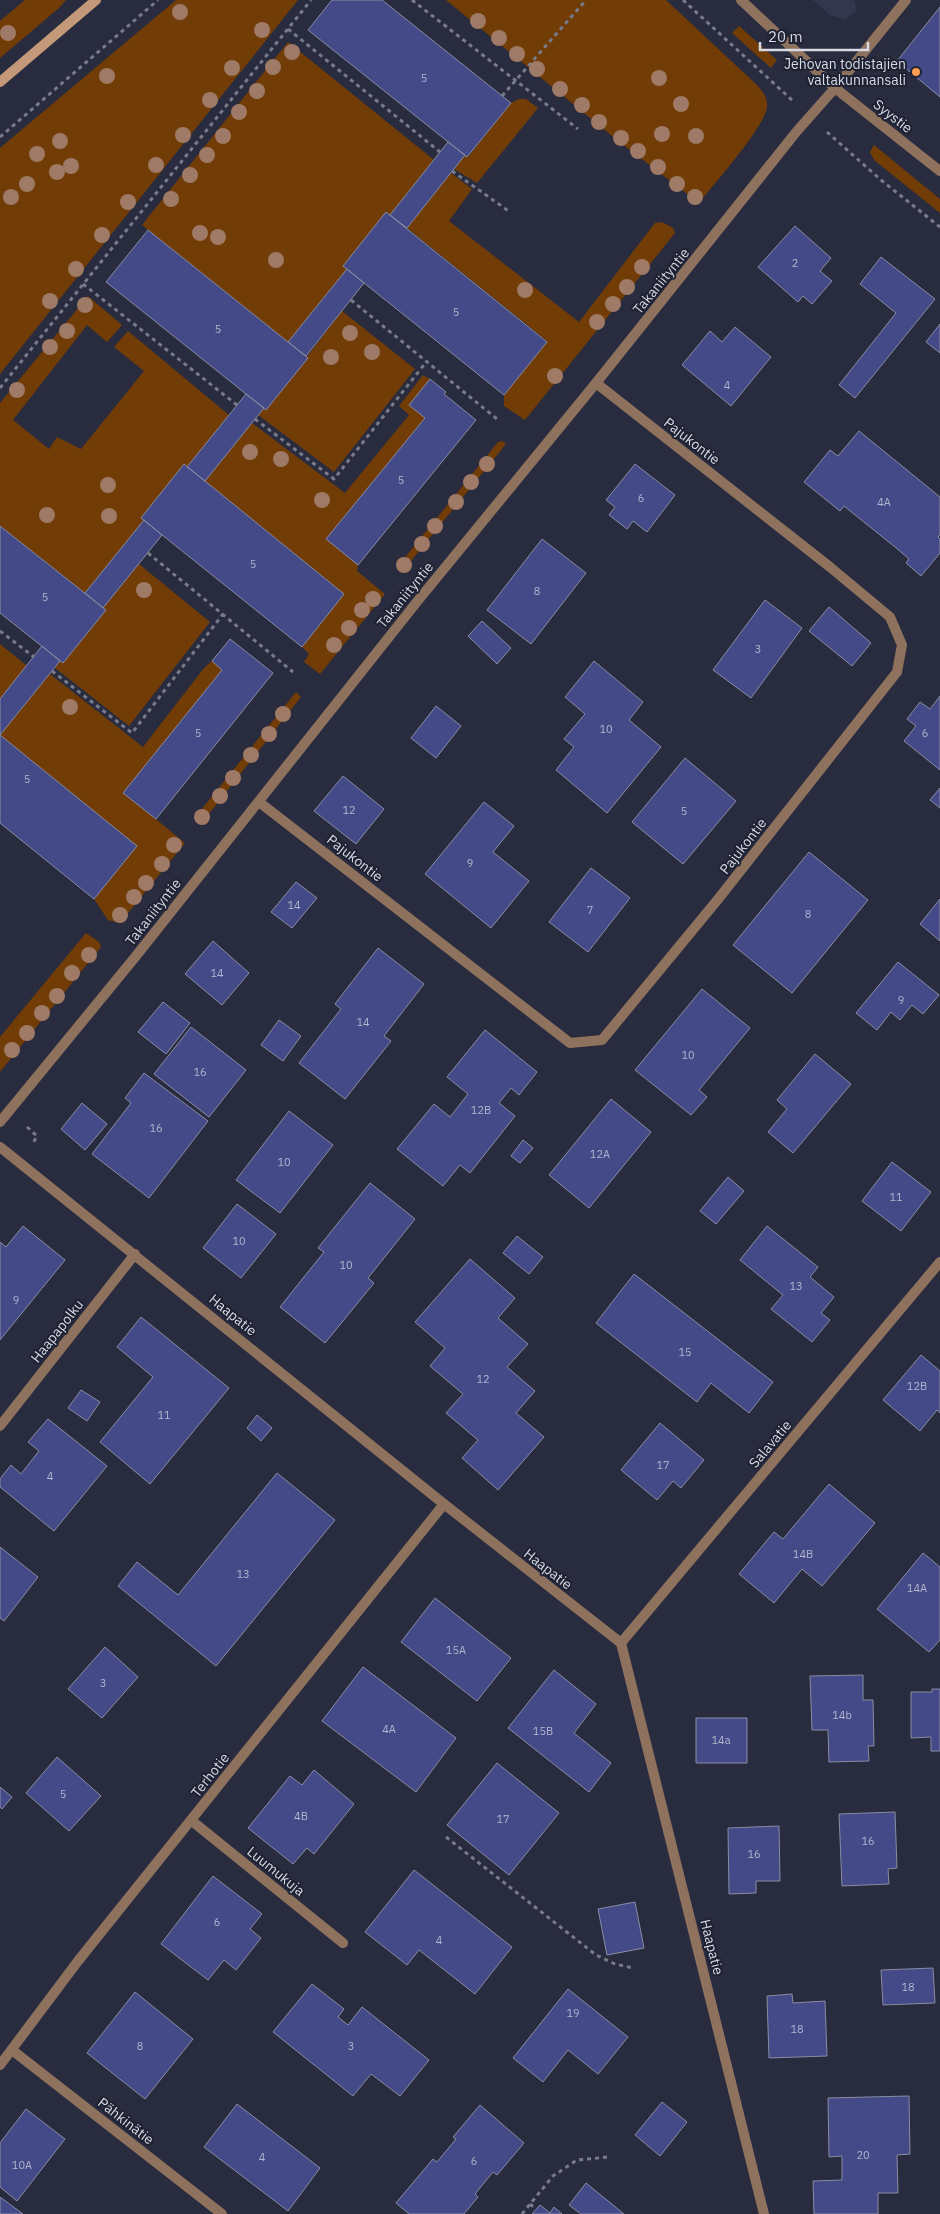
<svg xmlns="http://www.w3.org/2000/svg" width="940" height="2214" font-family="'IBM Plex Sans',sans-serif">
<rect width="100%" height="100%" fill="#292c3e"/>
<path fill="#33374e" d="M813 0H854L857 11 845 20 830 15Z"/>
<path fill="#723c07" d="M25 0H66L59 8 0 58V21Z
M176 0H298L0 374V148Z
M446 0H666L758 86C763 92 768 98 767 107 765 127 714 184 699 203L617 140Z
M739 26 777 60 771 68 732 33Z
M288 42 434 160 390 215 386 212 343 266 347 269 288 342 142 225Z
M519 99H526L538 108 477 183 454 169 465 155 468 157 511 103Z
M874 145 940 199V213L874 160 870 152Z
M451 173 472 189 449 221 579 322 655 223 662 222 673 228 675 233 525 420 504 406V395L547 341 407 228Z
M88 296 122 325 107 342 87 325 13 420 49 449 57 437 81 449 144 371 114 347 128 331 229 415 187 467 184 465 141 518 144 520 85 593 0 526V403Z
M342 311 415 369 334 472 258 415 264 408 266 410Z
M423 375 430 379 425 418 326 539 358 565 357 571 385 594 320 674 304 662 309 654 302 647 344 594 205 481 252 423 345 493 409 415 399 406Z
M502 441 506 444 402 572 399 565 498 442Z
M139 564 210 622 129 726 55 668 60 661 63 663 105 611 103 608Z
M0 644 27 666 0 699Z
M212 661 222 670 124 793 185 843 120 923 108 920 94 899 136 846 0 735 50 674 143 747 204 668Z
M296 692 301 697 201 824 197 815Z
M86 933 99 942 101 947 0 1072V1037Z"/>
<path fill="#434a87" stroke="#898da3" d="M332 0H382L511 103 467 157 308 30Z
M940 7V97L897 61Z
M448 142 465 155 407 228 390 215Z
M386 212 547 342 504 395 343 266Z
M795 226 831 258 820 271 832 281 812 304 803 296 798 302 758 267Z
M148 230 308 358 266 410 106 282Z
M881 257 935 299 855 398 839 385 896 313 860 284Z
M347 269 364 283 306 356 288 342Z
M940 324V353L926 342Z
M735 327 771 357 731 406 682 365 710 331 722 342Z
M430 379 446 392 444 394 476 420 358 565 326 539 425 418 409 405Z
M246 394 264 408 205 481 187 467Z
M859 431 940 497V535L938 537 940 539V553L921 576 906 563 909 559 895 547 844 506 840 511 804 482 830 450 838 456Z
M184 464 344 594 302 647 141 518Z
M635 464 675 495 647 532 633 521 627 529 609 515 615 507 606 500Z
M144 520 162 535 103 608 85 593Z
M0 526 106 610 63 663 0 613Z
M542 539 586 573 531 644 487 610Z
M765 600 802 628 751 698 713 670Z
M829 607 871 643 852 666 809 631Z
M482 621 511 648 497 664 468 636Z
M230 639 273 673 156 819 123 793 222 670 212 661Z
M42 646 60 661 0 735V699Z
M594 661 643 702 629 720 661 747 607 813 556 770 574 747 564 739 585 714 565 697Z
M940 696V770L904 741 916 726 907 719 920 702 930 709Z
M436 706 461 726 436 758 411 738Z
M0 735 137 846 94 899 0 823Z
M685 758 736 801 683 864 632 822Z
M343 776 384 809 356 844 314 811Z
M940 788V808L930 800Z
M484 802 514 826 493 852 529 881 491 928 425 874Z
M809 852 868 900 792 993 733 945Z
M591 868 630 898 588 952 549 922Z
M296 882 317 898 292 928 271 912Z
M940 899V941L920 924Z
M213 941 249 973 222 1005 185 974Z
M378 948 424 984 384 1036 391 1041 345 1099 299 1063 341 1009 335 1004Z
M898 962 939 995 923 1014 912 1005 900 1020 891 1012 877 1030 856 1013Z
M702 989 750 1028 699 1090 707 1097 691 1115 635 1070Z
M163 1002 190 1023 166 1054 138 1032Z
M279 1020 301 1036 283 1061 261 1045Z
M191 1027 246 1070 209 1117 154 1074Z
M485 1030 537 1072 519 1095 511 1088 499 1103 515 1116 470 1173 460 1165 443 1186 397 1149 434 1104 450 1117 468 1094 447 1077Z
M815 1054 851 1084 793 1153 768 1132 787 1109 777 1100Z
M144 1073 208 1121 149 1198 92 1154 131 1103 125 1098Z
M611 1099 651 1132 589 1208 549 1175Z
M82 1103 107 1124 85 1150 61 1129Z
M289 1111 333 1145 280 1213 236 1180Z
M523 1140 533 1148 520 1163 511 1156Z
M892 1162 931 1192 901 1231 862 1201Z
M728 1177 744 1191 716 1224 700 1211Z
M370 1183 415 1219 368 1278 374 1283 325 1343 280 1307 324 1252 318 1248Z
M237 1204 276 1234 241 1278 203 1248Z
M23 1226 65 1260 0 1340V1242L6 1247Z
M767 1226 818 1267 810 1277 834 1297 821 1313 830 1320 812 1342 771 1309 783 1295 740 1260Z
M517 1236 543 1257 529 1274 503 1253Z
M470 1259 515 1298 498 1318 528 1344 507 1367 535 1391 516 1413 544 1437 498 1490 462 1458 478 1440 446 1413 463 1394 430 1366 445 1348 415 1322Z
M634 1274 773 1382 749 1413 711 1383 697 1402 596 1323Z
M141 1317 229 1388 150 1484 100 1442 153 1377 117 1347Z
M921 1355 940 1371V1413L937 1410 920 1431 883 1400Z
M81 1390 100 1402 87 1421 68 1408Z
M257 1415 272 1428 261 1441 247 1428Z
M48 1419 107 1466 54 1531 0 1487V1479L11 1465 21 1474 39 1451 28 1442Z
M660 1423 704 1460 681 1488 673 1481 657 1500 621 1470Z
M277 1473 335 1520 216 1666 118 1586 137 1562 178 1595Z
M829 1484 875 1523 822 1586 802 1569 774 1603 739 1574 774 1532 783 1539Z
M0 1547 38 1577 4 1621 0 1618Z
M923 1553 940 1567V1640L929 1652 877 1609Z
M435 1598 511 1658 477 1701 401 1642Z
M105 1647 138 1677 102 1718 68 1689Z
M363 1667 456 1738 416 1792 322 1721Z
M554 1670 596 1704 574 1733 611 1763 589 1792 508 1728Z
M863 1675V1700H873L874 1746H868L869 1761 829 1762 828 1730H812L810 1676Z
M932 1689H940V1751H931V1737L911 1738V1692H932Z
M696 1718H747V1763H696Z
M57 1757 101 1796 69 1831 26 1793Z
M497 1763 559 1813 509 1875 447 1825Z
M314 1770 354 1804 314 1854 307 1848 293 1864 248 1828 290 1776 302 1785Z
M0 1787 12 1797 2 1809 0 1807Z
M895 1812 897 1868 888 1869 889 1884 842 1886 839 1814Z
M779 1826 780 1881H756V1893L729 1894 728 1828Z
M414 1870 512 1947 475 1994 419 1950 407 1965 365 1932Z
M213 1876 262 1914 250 1929 261 1938 236 1970 224 1960 208 1980 161 1944Z
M635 1902 644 1948 607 1955 598 1909Z
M933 1968 935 2003 883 2005 881 1970Z
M312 1984 344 2009 338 2017 348 2025 362 2007 429 2060 400 2096 371 2074 353 2096 273 2032Z
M568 1989 628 2037 598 2074 568 2050 543 2082 513 2058Z
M135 1992 193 2039 145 2099 87 2053Z
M792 1994 793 2003 825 2001 827 2056 769 2058 767 1996Z
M909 2096 910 2154 897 2155 898 2193H878V2214H814L813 2181 842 2180V2156L829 2157 828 2098Z
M662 2102 687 2122 660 2156 635 2135Z
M237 2104 320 2168 288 2211 204 2147Z
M480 2105 524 2143 497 2175 493 2172 475 2194 478 2197 464 2214H409L396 2203 433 2159 437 2162 456 2139 453 2137Z
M26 2109 65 2139 17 2201 0 2187V2143Z
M586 2183 624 2214H581L569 2205Z
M0 2197 23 2214H0Z
M540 2205 550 2213 554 2207 562 2214H532Z"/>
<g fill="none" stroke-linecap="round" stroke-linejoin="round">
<path stroke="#787b8a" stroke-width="3" stroke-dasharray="4 4" stroke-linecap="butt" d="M412 0 578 129
M683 0 793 101
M288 29 440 152
M502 96 586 0
M827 132 881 180 940 227
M0 137 158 0
M452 171 510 212
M83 284 237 405
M351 300 497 419
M0 388 311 0
M255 419 334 479 427 361
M148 553 293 672
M0 631 34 657
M52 671 132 733 223 614
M27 1127 37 1136 33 1143
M446 1837 596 1955 615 1964 633 1968
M530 2204 536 2209
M522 2214 553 2176 577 2160 608 2157"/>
<path stroke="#8e725e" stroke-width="10" d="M259 802 570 1043 602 1040 719 898 897 672 902 645 890 617 830 567 596 383
M0 1122 136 956 416 603 596 383 797 131 835 88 906 0
M0 1147 444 1504 621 1643 764 2214
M0 1426 135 1254
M621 1643 940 1262
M192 1821 343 1943
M12 2050 222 2214
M0 2065 78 1961 444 1504"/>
<path stroke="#8e725e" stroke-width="10" d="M741 0 835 88 940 171"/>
<path stroke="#c49979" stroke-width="10" d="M0 82 96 0"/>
</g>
<g fill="#9f7a66">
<circle cx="180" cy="12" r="8"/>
<circle cx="478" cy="21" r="8"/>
<circle cx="262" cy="30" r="8"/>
<circle cx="8" cy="33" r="8"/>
<circle cx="499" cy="38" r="8"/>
<circle cx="292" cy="52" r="8"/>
<circle cx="517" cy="54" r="8"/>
<circle cx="273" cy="67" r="8"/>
<circle cx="232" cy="68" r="8"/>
<circle cx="537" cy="69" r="8"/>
<circle cx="107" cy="76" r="8"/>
<circle cx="659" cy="78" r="8"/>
<circle cx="560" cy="89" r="8"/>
<circle cx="257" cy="91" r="8"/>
<circle cx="210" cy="100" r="8"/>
<circle cx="681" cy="104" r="8"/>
<circle cx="582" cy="105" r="8"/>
<circle cx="239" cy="112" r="8"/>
<circle cx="599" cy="122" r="8"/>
<circle cx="662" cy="134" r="8"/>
<circle cx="183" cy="135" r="8"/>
<circle cx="223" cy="136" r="8"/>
<circle cx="696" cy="136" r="8"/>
<circle cx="621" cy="138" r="8"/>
<circle cx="60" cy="141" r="8"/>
<circle cx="638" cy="151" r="8"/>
<circle cx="37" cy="154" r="8"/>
<circle cx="207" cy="155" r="8"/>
<circle cx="156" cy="165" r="8"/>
<circle cx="71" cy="166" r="8"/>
<circle cx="658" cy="167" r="8"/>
<circle cx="57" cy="172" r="8"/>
<circle cx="190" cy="175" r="8"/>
<circle cx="27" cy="184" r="8"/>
<circle cx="677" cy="184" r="8"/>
<circle cx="11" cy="197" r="8"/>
<circle cx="695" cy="197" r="8"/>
<circle cx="171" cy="199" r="8"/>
<circle cx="128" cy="202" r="8"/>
<circle cx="200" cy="233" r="8"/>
<circle cx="102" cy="235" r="8"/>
<circle cx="218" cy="237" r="8"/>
<circle cx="276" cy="260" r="8"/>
<circle cx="642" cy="267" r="8"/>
<circle cx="76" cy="269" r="8"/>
<circle cx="627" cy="287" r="8"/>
<circle cx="525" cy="290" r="8"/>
<circle cx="50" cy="301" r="8"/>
<circle cx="613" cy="304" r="8"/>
<circle cx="85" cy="305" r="8"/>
<circle cx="597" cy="322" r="8"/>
<circle cx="67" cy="331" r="8"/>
<circle cx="350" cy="333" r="8"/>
<circle cx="50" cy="347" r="8"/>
<circle cx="372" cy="352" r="8"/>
<circle cx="331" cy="357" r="8"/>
<circle cx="555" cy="376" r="8"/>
<circle cx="17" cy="390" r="8"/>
<circle cx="250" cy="452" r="8"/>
<circle cx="281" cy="459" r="8"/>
<circle cx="487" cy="464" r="8"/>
<circle cx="471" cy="482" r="8"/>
<circle cx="108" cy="485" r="8"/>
<circle cx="322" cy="500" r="8"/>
<circle cx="456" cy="502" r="8"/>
<circle cx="47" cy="515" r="8"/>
<circle cx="109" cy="516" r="8"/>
<circle cx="435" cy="526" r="8"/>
<circle cx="422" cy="544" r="8"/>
<circle cx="404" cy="565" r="8"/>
<circle cx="144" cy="590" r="8"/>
<circle cx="373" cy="599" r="8"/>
<circle cx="362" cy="610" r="8"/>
<circle cx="349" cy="628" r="8"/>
<circle cx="334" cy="645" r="8"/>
<circle cx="70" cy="707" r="8"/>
<circle cx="283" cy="714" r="8"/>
<circle cx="269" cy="734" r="8"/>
<circle cx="251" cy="755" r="8"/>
<circle cx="233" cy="778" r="8"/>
<circle cx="220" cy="796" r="8"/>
<circle cx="202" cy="817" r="8"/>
<circle cx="174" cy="845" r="8"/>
<circle cx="162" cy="864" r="8"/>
<circle cx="146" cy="883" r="8"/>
<circle cx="134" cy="897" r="8"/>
<circle cx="120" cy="915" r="8"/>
<circle cx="89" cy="955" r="8"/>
<circle cx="72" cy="973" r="8"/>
<circle cx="57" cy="996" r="8"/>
<circle cx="42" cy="1013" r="8"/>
<circle cx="27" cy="1033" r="8"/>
<circle cx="12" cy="1050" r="8"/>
</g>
<circle fill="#fb9e51" stroke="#1f2233" stroke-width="2" cx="916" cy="72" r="5"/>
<g text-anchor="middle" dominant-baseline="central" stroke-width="4" stroke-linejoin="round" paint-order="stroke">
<g font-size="11" fill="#b2b6ce">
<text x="424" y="78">5</text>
<text x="795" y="263">2</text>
<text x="456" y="312">5</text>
<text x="218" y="329">5</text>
<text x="727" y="385">4</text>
<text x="401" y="480">5</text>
<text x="641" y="498">6</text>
<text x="884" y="502">4A</text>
<text x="253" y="564">5</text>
<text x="537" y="591">8</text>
<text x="45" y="597">5</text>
<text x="758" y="649">3</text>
<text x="606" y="729">10</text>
<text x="198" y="733">5</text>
<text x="925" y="733">6</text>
<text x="27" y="779">5</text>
<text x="349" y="810">12</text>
<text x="684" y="811">5</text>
<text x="470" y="863">9</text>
<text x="294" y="905">14</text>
<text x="590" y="910">7</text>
<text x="808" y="914">8</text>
<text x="217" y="973">14</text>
<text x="901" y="1000">9</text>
<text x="363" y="1022">14</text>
<text x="688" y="1055">10</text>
<text x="200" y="1072">16</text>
<text x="481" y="1110">12B</text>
<text x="156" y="1128">16</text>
<text x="600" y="1154">12A</text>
<text x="284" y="1162">10</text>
<text x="896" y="1197">11</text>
<text x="239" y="1241">10</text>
<text x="346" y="1265">10</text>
<text x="796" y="1286">13</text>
<text x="16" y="1300">9</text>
<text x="685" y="1352">15</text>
<text x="483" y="1379">12</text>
<text x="917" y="1386">12B</text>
<text x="164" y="1415">11</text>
<text x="663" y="1465">17</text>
<text x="50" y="1476">4</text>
<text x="803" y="1554">14B</text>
<text x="243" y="1574">13</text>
<text x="917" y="1588">14A</text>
<text x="456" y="1650">15A</text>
<text x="103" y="1683">3</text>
<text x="842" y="1715">14b</text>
<text x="389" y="1729">4A</text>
<text x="543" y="1731">15B</text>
<text x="721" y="1740">14a</text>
<text x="63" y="1794">5</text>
<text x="301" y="1816">4B</text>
<text x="503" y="1819">17</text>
<text x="868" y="1841">16</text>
<text x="754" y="1854">16</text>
<text x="217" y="1922">6</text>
<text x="439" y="1940">4</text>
<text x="908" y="1987">18</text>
<text x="573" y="2013">19</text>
<text x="797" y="2029">18</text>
<text x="140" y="2046">8</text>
<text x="351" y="2046">3</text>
<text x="863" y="2155">20</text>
<text x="262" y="2157">4</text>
<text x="474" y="2161">6</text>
<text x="22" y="2165">10A</text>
</g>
<g font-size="14" fill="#d7dae5" stroke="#1f2233" text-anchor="end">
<text x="906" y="64">Jehovan todistajien<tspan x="906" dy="16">valtakunnansali</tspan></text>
</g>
<g font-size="14" fill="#d7dae5" stroke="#1f2233">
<text transform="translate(893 116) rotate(38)">Syystie</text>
<text transform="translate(661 281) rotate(-51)">Takaniityntie</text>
<text transform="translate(692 441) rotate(38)">Pajukontie</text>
<text transform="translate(405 595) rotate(-51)">Takaniityntie</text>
<text transform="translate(743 846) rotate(-52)">Pajukontie</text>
<text transform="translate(355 858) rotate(38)">Pajukontie</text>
<text transform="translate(153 912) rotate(-52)">Takaniityntie</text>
<text transform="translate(233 1315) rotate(39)">Haapatie</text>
<text transform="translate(57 1331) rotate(-52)">Haapapolku</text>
<text transform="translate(770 1444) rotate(-50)">Salavatie</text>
<text transform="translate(548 1569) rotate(38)">Haapatie</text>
<text transform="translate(210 1775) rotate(-52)">Terhotie</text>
<text transform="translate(276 1871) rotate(39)">Luumukuja</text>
<text transform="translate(712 1947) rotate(76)">Haapatie</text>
<text transform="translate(126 2121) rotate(38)">Pähkinätie</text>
</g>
</g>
<path d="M760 42v8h108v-8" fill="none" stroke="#d7dae5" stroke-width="2.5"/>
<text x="768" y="42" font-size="15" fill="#d7dae5" stroke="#1f2233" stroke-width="4" paint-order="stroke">20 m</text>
</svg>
